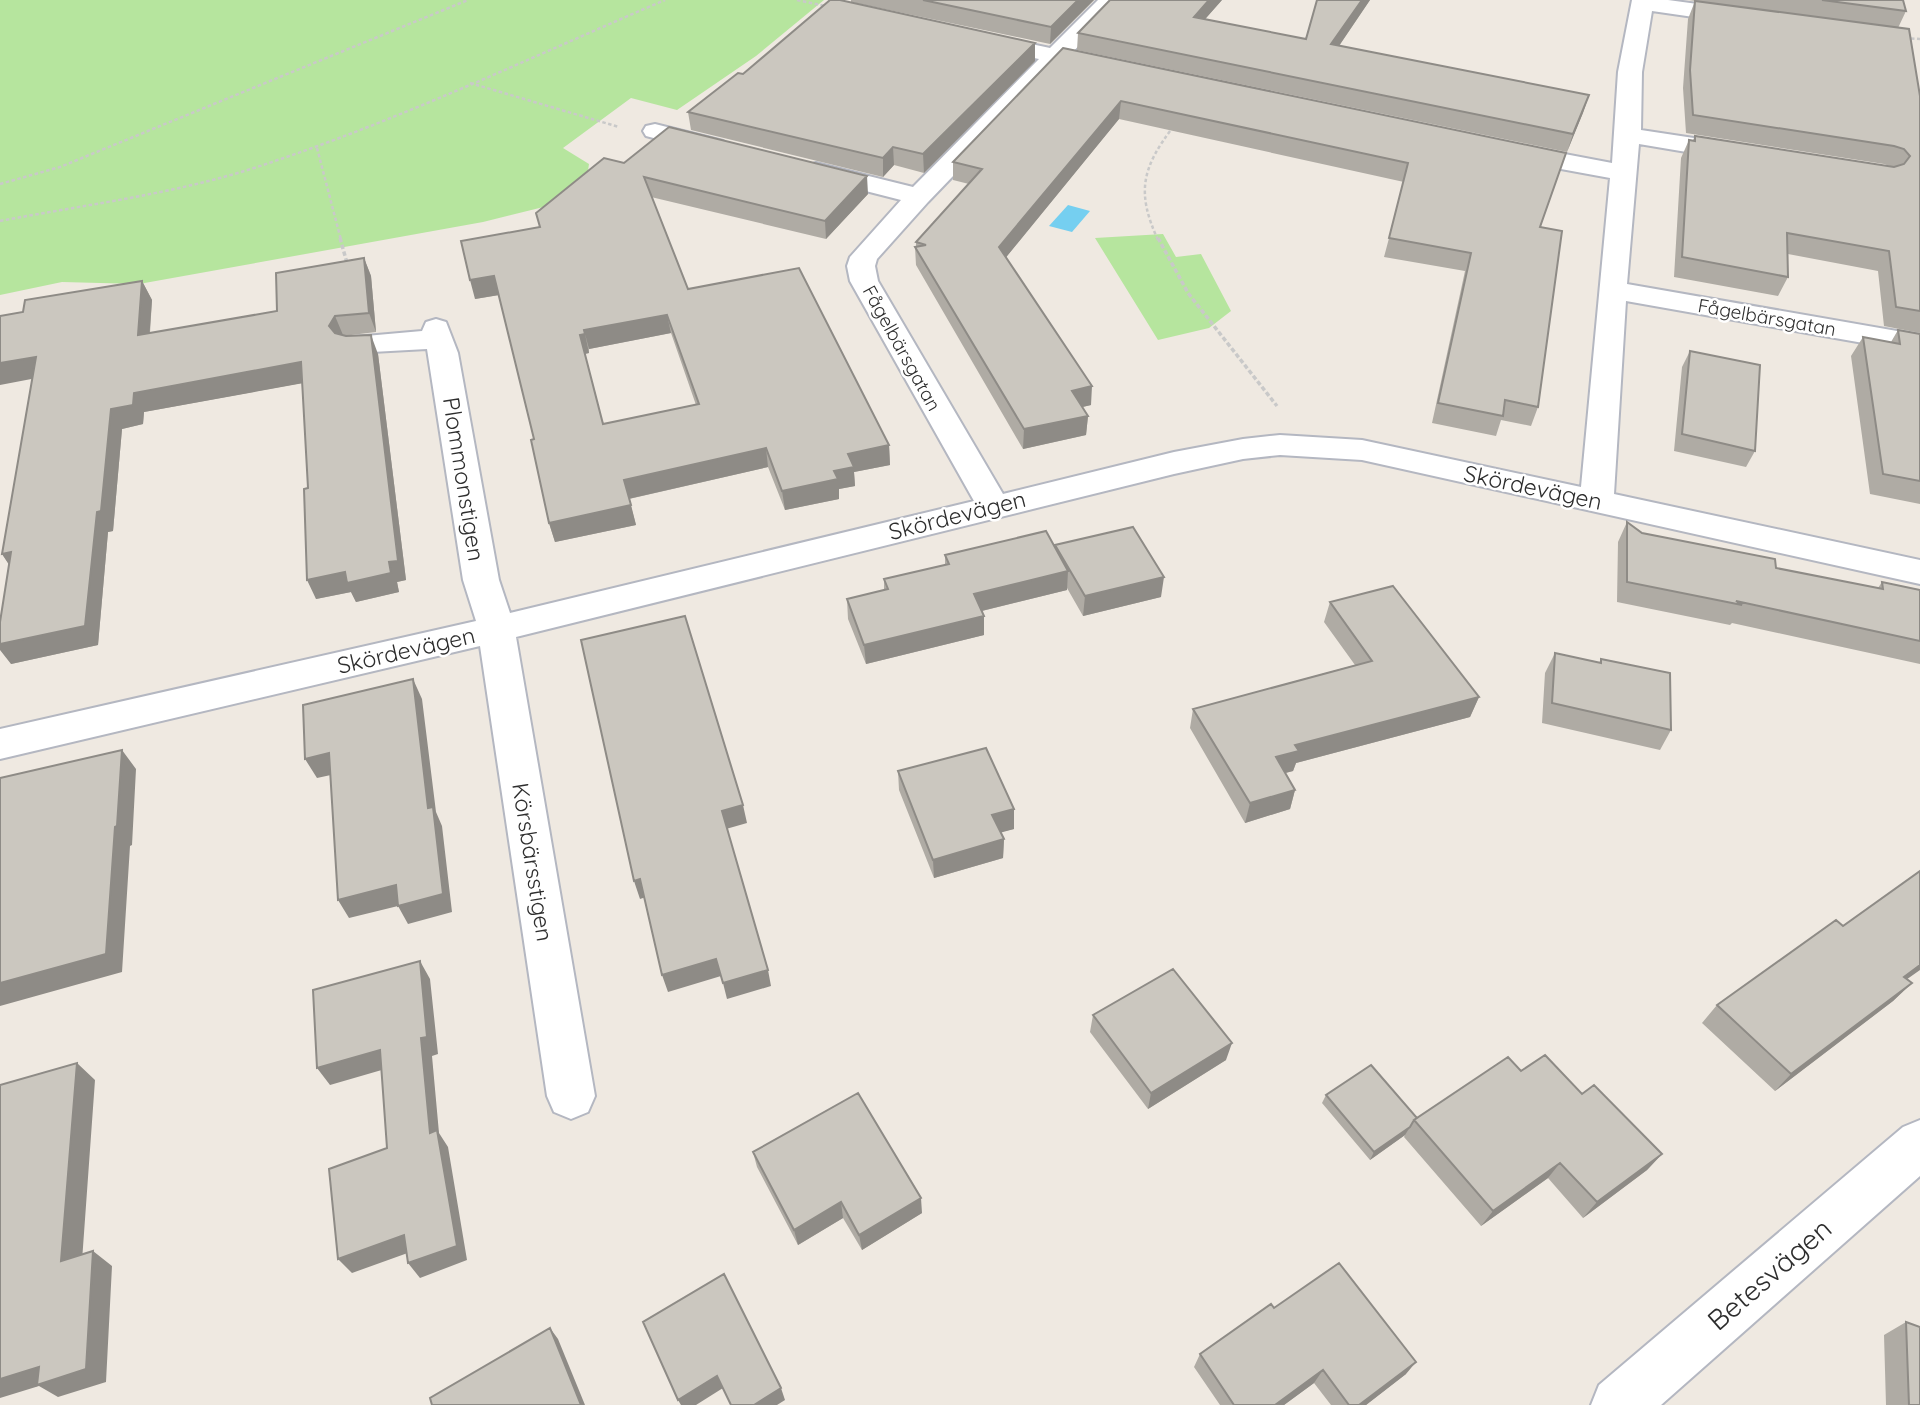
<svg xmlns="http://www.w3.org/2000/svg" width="1920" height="1405" font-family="Quicksand,sans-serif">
<rect width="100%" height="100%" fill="#efe9e1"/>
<path fill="#b6e59e" d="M0 0H824L756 56 677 110 631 98 563 148 589 164 584 197 483 222 139 284 62 282 0 295Z
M1163 234 1176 257 1201 254 1231 311 1209 328 1158 340 1095 238Z"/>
<path fill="#75cff0" d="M1068 205 1090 211 1072 232 1049 226Z"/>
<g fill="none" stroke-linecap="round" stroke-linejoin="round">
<g stroke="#b4b7c1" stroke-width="4">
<path id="minor" d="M1098 0H1121L1072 53 1115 62 1119 67 1115 72 1107 74 1061 64 928 202 877 259 875 266 878 281 1003 494 1174 452 1243 439 1280 435 1362 440 1581 487 1610 178 1512 160 1503 157 1499 152 1503 147 1512 144 1612 163 1618 72 1632 0H1668L1742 10 1750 12 1753 17 1750 22 1742 24 1652 11 1642 72 1641 130 1740 145 1749 148 1753 153 1749 158 1740 161 1639 144 1627 284 1920 335V353L1626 301 1614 494 1920 560V584L1362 460 1280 455 1243 459 1174 474 516 637 595 1096 588 1112 571 1119 554 1112 547 1096 480 646 0 759V729L476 621 463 580 427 349 354 353 343 350 339 344 343 338 422 331 426 322 436 319 446 322 458 353 499 580 510 613 974 501 850 281 847 266 850 257 901 200 807 176 803 171 807 166 816 163 913 187 1039 59 977 46 974 41 977 36 985 34 1050 48Z
M655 124 723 141 727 146 723 151 714 154 646 136 643 131 646 126Z
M1920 1120V1176L1661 1405H1591L1599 1385 1903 1127Z"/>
</g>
<path stroke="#c9c9c9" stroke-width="2.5" stroke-dasharray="3.5 2.5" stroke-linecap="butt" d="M797 0 830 7
M1905 38 1920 39
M470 83 619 127
M317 148 341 240
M0 184 60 167 468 0
M0 221C89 204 183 193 269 163 404 118 534 56 665 0
M1158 240C1136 192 1142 168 1173 127"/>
<path stroke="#c9c9c9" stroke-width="3.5" stroke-dasharray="4.5 2.5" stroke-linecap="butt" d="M340 238 347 263
M1158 238 1188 293 1277 406"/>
<use href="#minor" fill="#fff" fill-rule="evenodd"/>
</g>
<path fill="#afaba4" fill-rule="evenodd" d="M851 0H1094L1050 44 851 2Z
M1222 0 1205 19 1306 39 1317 0H1370L1339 46 1589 95 1567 152 1077 50 1078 33Z
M1689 0H1903L1906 11 1898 28 1920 96V333L1884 326 1878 271 1788 254V277L1778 296 1674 277 1681 158 1689 140H1693L1695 136 1890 166 1884 164 1686 133 1683 88 1688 19 1695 1 1731 6Z
M1063 48 1566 153 1540 228 1538 407 1531 426 1501 420 1496 436 1432 423 1465 271 1384 257 1404 182 1119 119 1006 257 1091 405 1082 407 1088 416 1086 435 1023 449 916 265 915 247 916 246V242L969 184 953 180V162Z
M1035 61 924 173 894 165 883 177 691 130 688 112 743 74Z
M624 163 868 194 826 239 651 197 688 289 889 445 890 465 854 472 855 486 839 489V499L785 510 768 467 629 499 636 525 555 542 549 523 534 439 499 295 475 299 540 227 536 213ZM671 333 696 405 603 424 585 354 589 353V349Z
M364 258 371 276 376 332 343 336 378 354 406 580 397 582 399 592 356 602 351 592 316 599 302 383 144 412 143 424 122 429 113 531 108 532 98 645 11 664 9 564 2 554 32 379 23 312 142 281 152 300 150 333 277 311Z
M1898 330 1920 334V504L1870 494 1851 356 1863 337 1891 342Z
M1690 351 1755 451 1746 467 1674 451 1682 367Z
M1627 522 1642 533 1776 568 1878 588 1882 582 1920 590V664L1732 623 1730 625 1617 602 1618 542Z
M1055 547 1161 597 1083 616 1067 588V590L982 611 984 616V635L866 664 848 619 847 599 884 590V579L945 565V555Z
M1330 602 1479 697 1470 717 1296 763 1293 771 1285 773 1295 790 1290 809 1245 823 1190 728 1193 709 1355 665 1324 622Z
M1555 653 1599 663 1601 659 1671 730 1660 750 1542 723 1545 673Z
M898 771 1014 829 1000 832 1004 839 1003 858 934 878 899 790Z
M1907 979 1912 983 1893 1001 1775 1091 1702 1023 1717 1005Z
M1093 1015 1226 1060 1148 1109 1090 1032Z
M1521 1071 1582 1094 1662 1154 1647 1170 1583 1218 1548 1178 1481 1226 1404 1137 1405 1135 1370 1160 1322 1103 1326 1095 1417 1118Z
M753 1152 922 1213 862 1250 843 1218 798 1245 757 1167Z
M1274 1308 1406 1374 1366 1405H1331L1314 1383 1284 1405H1220L1194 1367 1200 1354Z
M1906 1322 1920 1405H1886L1884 1335Z"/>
<path fill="#8e8b86" d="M1078 0H1094L1050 44 1051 27Z
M1209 0H1222L1192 34 1194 17Z
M1362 0H1370L1328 62 1331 44Z
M1035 43V61L924 173 923 154Z
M1589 95 1583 113 1567 152 1573 134Z
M1121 101 1119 119 999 266V247Z
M893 147 894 165 883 177V158Z
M867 176 868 194 826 239 825 221Z
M364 258 371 276 376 332 369 313Z
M494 276 499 295 475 299 470 280Z
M142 281 152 300 148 354 138 335Z
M667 315 671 333 589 349 584 330Z
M335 316 343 335 337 345 329 326Z
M585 334 589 353 584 354 580 335Z
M371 335 378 354 406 580 397 582 399 592 356 602 351 592 316 599 307 580 389 562Z
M36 357 47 376 0 385V363Z
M301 362 309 382 144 412 143 424 122 429 113 531 108 532 98 645 11 664 0 650V644L97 512 111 409 134 393Z
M1092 386 1091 405 1070 410 1072 391Z
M1088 416 1086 435 1023 449 1024 429Z
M889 445 890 465 854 472 855 486 839 489V499L785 510 782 491 848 454Z
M766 448 768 467 628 499 624 480Z
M631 505 636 525 555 542 549 523Z
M11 552 15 574 2 554Z
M1068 571 1067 590 973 613 974 594Z
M1164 577 1161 597 1083 616 1085 596Z
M984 616V635L866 664 864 645Z
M413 679 422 699 436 812 442 826 452 912 408 924 398 906 349 918 338 900 428 808Z
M1479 697 1470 717 1296 763 1293 771 1270 777 1276 757 1295 745Z
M122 750 136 769 132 845 130 846 122 972 0 1006V983L115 827Z
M329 753 340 773 317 778 305 759Z
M1295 790 1290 809 1245 823 1250 803Z
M743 805 747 823 726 829 722 811Z
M1014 809V829L992 835V815Z
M1004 839 1003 858 934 878 933 860Z
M640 879 646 897 640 899 634 881Z
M716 959 721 976 668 992 662 975Z
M420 961 430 979 438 1054 432 1056 439 1133 448 1147 467 1260 420 1278 408 1263 421 1038Z
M1920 965V970L1886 994 1904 977Z
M768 970 771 986 727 999 723 983Z
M1912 983 1893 1001 1775 1091 1791 1074Z
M1232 1043 1226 1060 1148 1109 1151 1093Z
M380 1050 392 1067 330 1085 317 1068Z
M77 1063 95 1080 81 1275 61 1261Z
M1410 1127 1405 1135 1370 1160 1374 1152Z
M1662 1154 1647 1170 1583 1218 1597 1202Z
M1560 1163 1548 1178 1481 1226 1493 1211Z
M921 1198 922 1213 862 1250 859 1235Z
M841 1202 843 1218 798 1245 794 1230Z
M404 1235 416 1250 352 1273 338 1259Z
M93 1251 112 1266 106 1382 58 1397 39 1386 0 1398V1379Z
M550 1328 558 1339 585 1405H581Z
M1416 1362 1406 1374 1366 1405H1359Z
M1323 1370 1314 1383 1284 1405H1275Z
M717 1376 723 1388 696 1405H681L678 1400Z
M781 1388 785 1400 777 1405H754Z"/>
<path fill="#cbc7bf" stroke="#8e8b86" stroke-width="2" fill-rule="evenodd" d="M830 0H840L1035 43 923 154 893 147 883 158 688 112 738 73 743 74Z
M923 0H1078L1051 27Z
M1110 0H1209L1194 17 1306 39 1317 0H1362L1331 44 1589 95 1573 134 1078 33Z
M1822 0H1903L1906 11Z
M1695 1 1909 29 1920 96V311L1896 307 1889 251 1787 233 1788 277 1682 257 1689 140 1695 141V136L1894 167 1904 164 1910 156 1904 149 1894 146 1693 115 1690 70Z
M1063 48 1566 153 1540 227 1562 231 1538 407 1505 400 1503 416 1438 403 1471 253 1389 238 1408 163 1121 101 999 247 1092 386 1072 391 1088 416 1024 429 915 247 926 245 916 242 982 169 953 162Z
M669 127 867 176 825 221 644 177 688 289 799 268 889 445 848 454 854 467 834 471 838 479 782 491 766 448 624 480 631 505 549 523 531 440 534 439 494 276 470 280 461 241 540 227 536 213 604 158 624 163ZM667 315 699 404 603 424 580 335 585 334 584 330Z
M364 258 369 313 335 316 329 326 335 333 346 336 371 335 398 561 389 562 391 573 347 583 345 572 307 580 304 489 308 488 301 362 134 393 133 405 111 409 101 511 97 512 85 626 0 644V622L11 552 2 554 36 357 0 363V316L23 312 25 300 142 281 138 335 277 311 276 273Z
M1898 330 1920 334V481L1883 474 1863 337 1900 344Z
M1690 351 1760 365 1755 451 1682 434Z
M1627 522 1642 533 1775 559 1776 568 1883 589 1882 582 1920 590V641L1736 601 1742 605 1627 582Z
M1133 527 1164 577 1085 596 1055 545Z
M1046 531 1068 571 974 594 984 616 864 645 847 599 888 589 884 579 949 564 945 555Z
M1393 586 1479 697 1295 745 1299 751 1276 757 1295 790 1250 803 1193 709 1372 661 1330 602Z
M685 616 743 805 722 811 768 970 723 983 716 959 662 975 640 879 634 881 581 640Z
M1555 653 1601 663V659L1670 673 1671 730 1552 703Z
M413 679 428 808 433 807 443 894 398 906 396 885 338 900 329 753 305 759 303 705Z
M986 748 1014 809 992 815 1004 839 933 860 898 771Z
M122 750 117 826 115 827 106 954 0 983V778Z
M1920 871V965L1904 977 1912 983 1791 1074 1717 1005 1836 920 1843 926Z
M420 961 427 1037 421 1038 430 1133 437 1130 457 1246 408 1263 404 1235 338 1259 329 1169 387 1148 380 1050 317 1068 313 990Z
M1173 969 1232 1043 1151 1093 1093 1015Z
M1545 1055 1582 1094 1594 1085 1662 1154 1597 1202 1560 1163 1493 1211 1414 1120 1508 1057 1521 1071Z
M77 1063 61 1261 93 1251 86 1369 37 1385 39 1367 0 1379V1085Z
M1371 1065 1417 1118 1414 1120 1410 1127 1374 1152 1326 1095Z
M858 1093 921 1198 859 1235 841 1202 794 1230 753 1152Z
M1339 1263 1416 1362 1359 1405H1349L1323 1370 1275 1405H1234L1200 1354 1271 1304 1274 1308Z
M724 1274 781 1388 754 1405H731L717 1376 678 1400 643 1322Z
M1906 1322 1920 1327V1405H1909Z
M550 1328 581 1405H432L430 1398Z"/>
<g text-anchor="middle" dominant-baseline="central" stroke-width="5" stroke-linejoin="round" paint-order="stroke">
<g font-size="19" fill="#2e2e2e" stroke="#fff">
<text transform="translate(1767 317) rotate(10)">Fågelbärsgatan</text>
<text transform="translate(902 348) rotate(61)">Fågelbärsgatan</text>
</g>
<g font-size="23" fill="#2e2e2e" stroke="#fff">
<text transform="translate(464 479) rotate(81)">Plommonstigen</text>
<text transform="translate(1533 487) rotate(12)">Skördevägen</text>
<text transform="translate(957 515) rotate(-14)">Skördevägen</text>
<text transform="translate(406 650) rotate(-13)">Skördevägen</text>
<text transform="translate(533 862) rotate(81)">Körsbärsstigen</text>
</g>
<g font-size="28" fill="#2e2e2e" stroke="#fff">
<text transform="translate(1769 1274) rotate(-41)">Betesvägen</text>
</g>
</g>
</svg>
